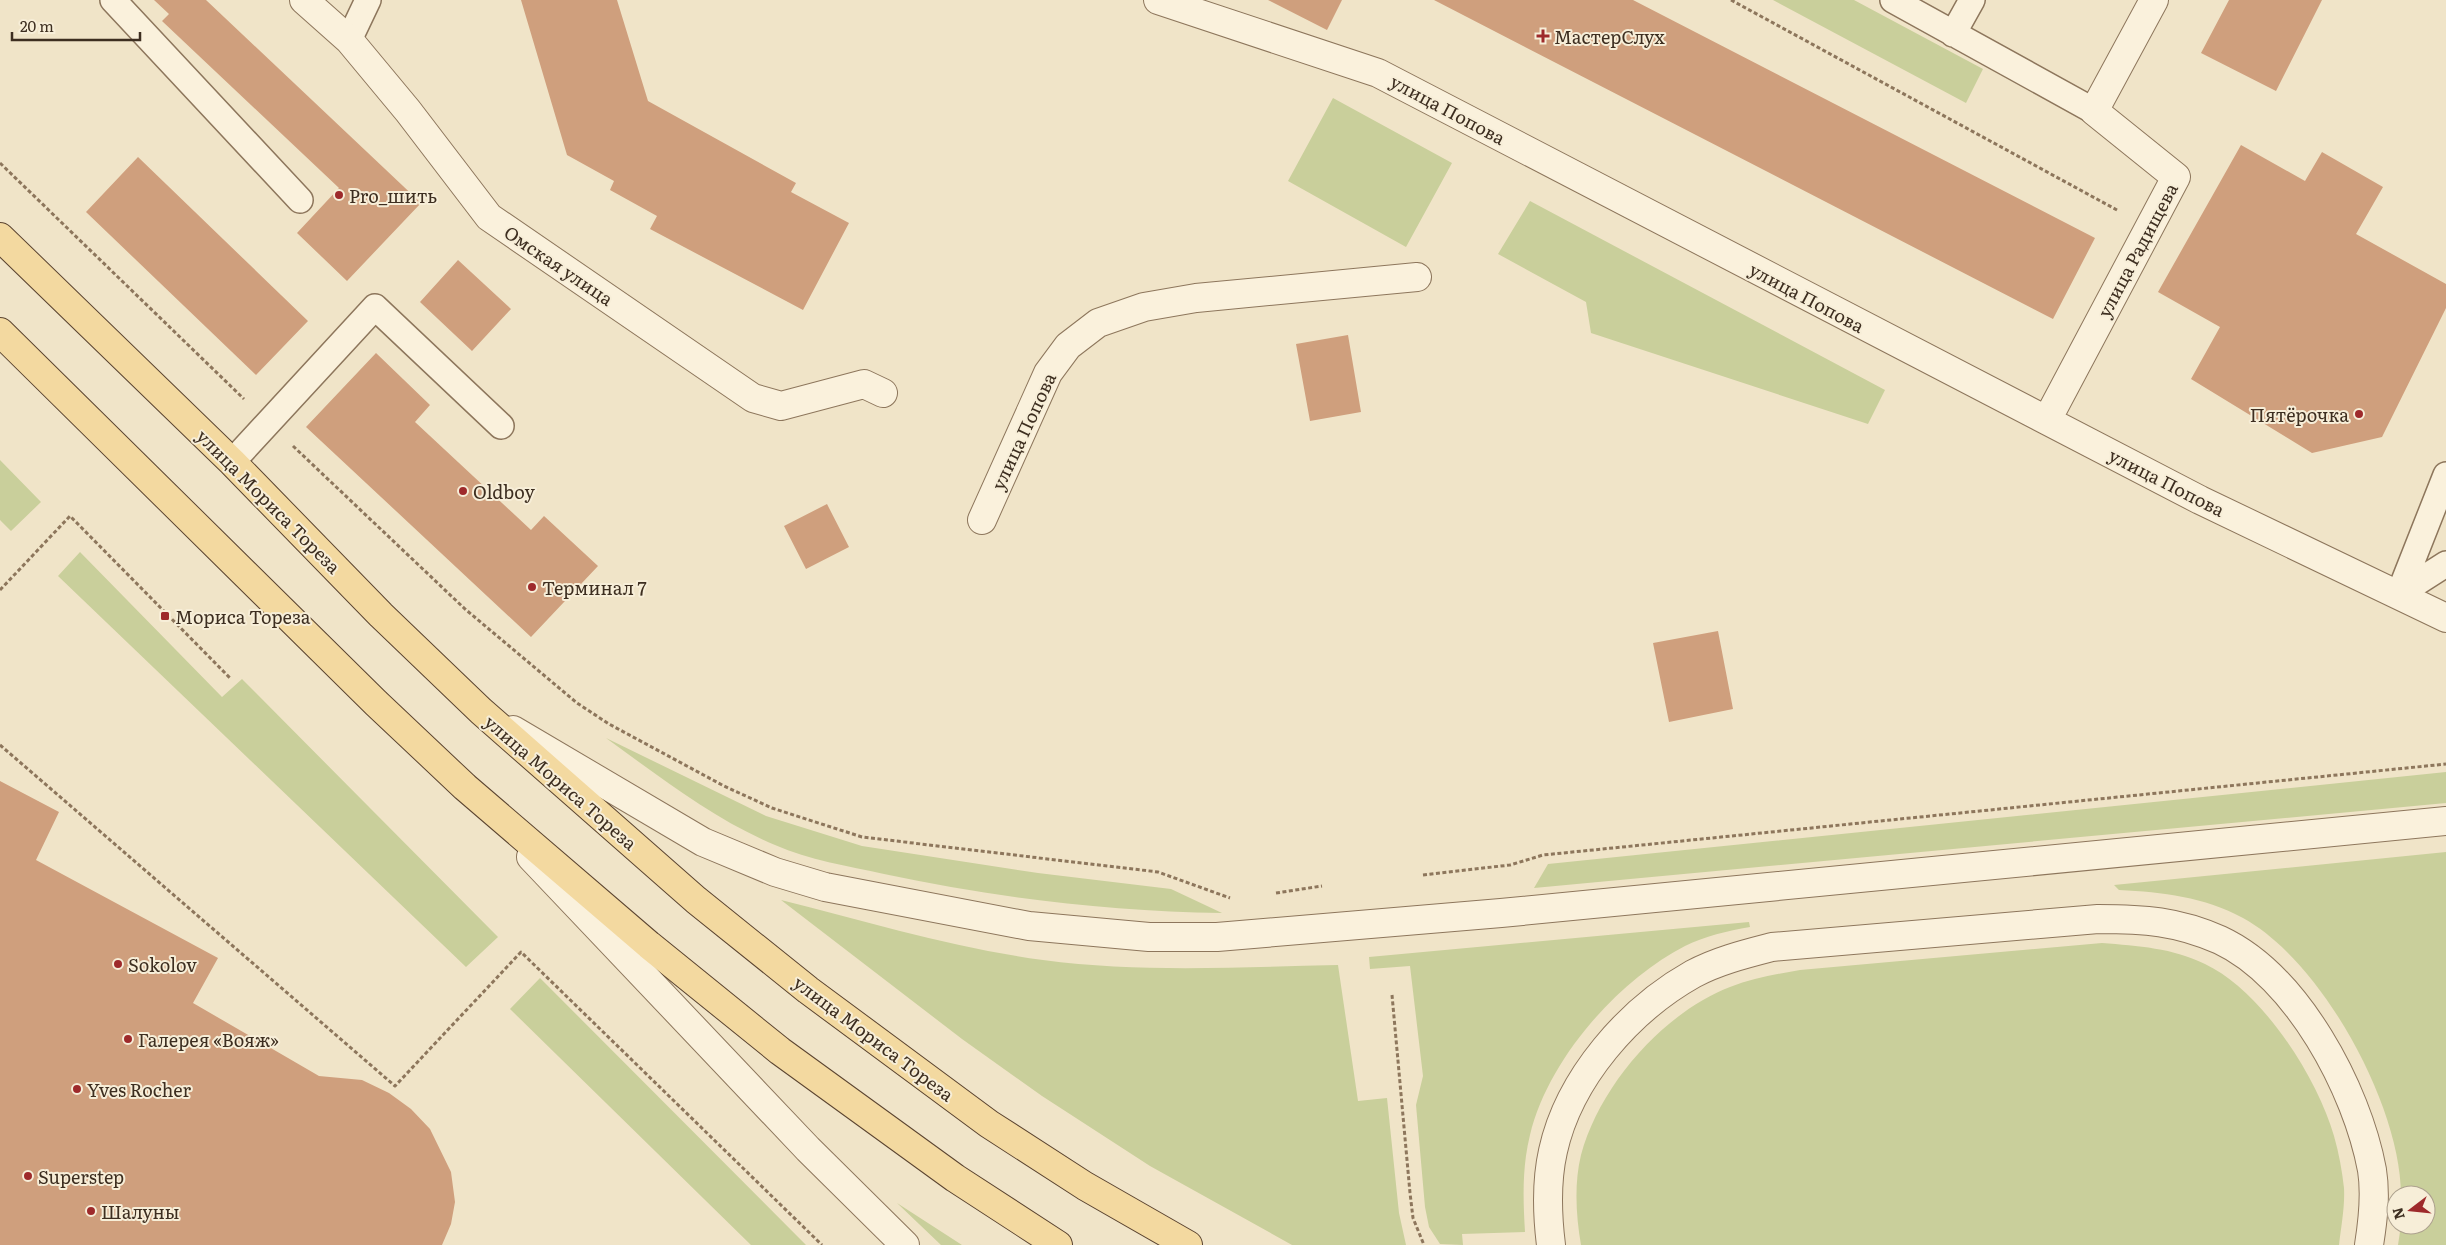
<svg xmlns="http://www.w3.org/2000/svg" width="2446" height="1245" font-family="Literata,serif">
<rect width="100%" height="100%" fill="#f0e4c8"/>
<path fill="#c9cf9b" d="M1773 0H1854L1983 69 1966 103Z
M1333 98 1452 163 1406 247 1288 181Z
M1530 201 1885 390 1868 424 1591 333 1586 302 1498 254Z
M0 460 41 502 11 531 0 520Z
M80 552 222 697 242 679 498 937 466 967 58 576Z
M606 738 766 816 862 846 1038 873 1171 889 1222 913C1108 911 996 898 884 874 848 866 809 860 775 845 713 819 660 777 606 738Z
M2446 772V803L1534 888 1548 864Z
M2446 852V1245H2398L2401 1225H2426V1195H2401C2401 1106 2322 961 2243 918 2204 897 2163 892 2119 890L2114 885Z
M781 900C868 922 954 948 1043 960 1140 973 1240 967 1338 965L1358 1101 1387 1098 1399 1213 1406 1245H1292L1150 1166 1042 1096 962 1039Z
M1749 922 1750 927C1727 931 1705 936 1685 946 1617 981 1548 1060 1530 1135 1522 1167 1523 1199 1525 1232L1462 1234 1463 1245 1440 1244 1429 1227 1425 1207 1416 1105 1423 1076 1410 966 1370 969 1369 957Z
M2102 943C2138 946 2173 948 2205 964 2262 991 2317 1077 2334 1136 2339 1153 2342 1171 2344 1188 2345 1207 2341 1227 2339 1245H1581C1576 1216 1574 1184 1581 1155 1600 1085 1663 1013 1730 987 1753 978 1777 974 1800 970Z
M540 978 806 1245H751L510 1009Z
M897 1203 962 1245H941Z"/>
<path fill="#cf9f7d" d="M154 0H206L421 203 347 281 297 233 339 188 162 21 169 14Z
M521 0H617L648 101 796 183 791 192 849 223 803 310 650 229 657 216 610 190 614 181 567 155Z
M1268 0H1342L1327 30Z
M1434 0H1633L2095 238 2053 319Z
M2229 0H2322L2276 91 2201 53Z
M2241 145 2305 181 2322 152 2383 187 2356 234 2446 284V308L2382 437 2312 453 2191 379 2220 327 2158 292Z
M138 157 308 321 256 375 86 212Z
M458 260 511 309 472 351 420 302Z
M1348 335 1361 412 1310 421 1296 344Z
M376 353 430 405 415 422 531 530 544 516 598 566 531 637 306 427Z
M827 504 849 547 806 569 784 526Z
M1718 631 1733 709 1669 722 1653 643Z
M0 781 59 812 36 860 218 958 193 1003 319 1076 362 1080 389 1093 411 1109 430 1129 451 1172 455 1202 451 1224 442 1245H0Z"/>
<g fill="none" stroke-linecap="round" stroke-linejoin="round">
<g stroke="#8d765c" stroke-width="28">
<path id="service" d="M113 0 300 200
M1893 0 2094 111
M1953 34 1972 0
M349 40 368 0
M232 462 375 307 501 426
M2399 594 2446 475
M2399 594 2446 564"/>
</g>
<g stroke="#8d765c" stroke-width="30">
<path id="minor" d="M304 0 349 40 408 111 489 217 753 398 781 406 864 384 883 393
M1158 0 1378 73 2200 500 2446 618
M2047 420 2176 177 2094 111 2154 0
M982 520 1048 373 1068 346 1098 323 1144 307 1196 298 1417 277"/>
</g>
<g stroke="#8d765c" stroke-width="30">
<path id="tertiary" d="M513 730 703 842 775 872 825 887 1029 926 1149 937H1217L1501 913 2446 821
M531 857 808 1149 905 1245
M1551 1245C1547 1213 1546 1182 1553 1151 1569 1078 1629 1010 1693 974 1717 961 1745 954 1772 947L2098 919C2144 919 2177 921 2220 940 2297 976 2357 1089 2372 1170 2376 1195 2373 1220 2369 1245"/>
</g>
<g stroke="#5b4430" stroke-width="30">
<path id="primary" d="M0 237 232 462 381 615 481 711 696 900 808 990 989 1124 1085 1186 1188 1245
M0 332 376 703 465 787 649 945 780 1051 955 1178 1058 1245"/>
</g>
<path stroke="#8d765c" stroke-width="3" stroke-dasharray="4 2.5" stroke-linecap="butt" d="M1731 0 2117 210
M0 163 244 399
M293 446 465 609 577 703 609 724 724 786 772 808 862 837 1158 872 1230 898
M0 590 70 516 231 679
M0 745 395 1086 521 952 822 1245
M1423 875 1510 865 1543 855 2446 764
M1276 893 1322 886
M1392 995 1410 1193 1413 1218 1424 1245"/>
<use href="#service" stroke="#faf1dc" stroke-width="25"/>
<use href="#minor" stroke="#faf1dc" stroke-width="28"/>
<use href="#tertiary" stroke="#faf1dc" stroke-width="28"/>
<use href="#primary" stroke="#f3d9a0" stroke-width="28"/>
</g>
<g fill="#9e2a2b" stroke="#f7eed8" stroke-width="2">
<path d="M1540.5 28.5h5v5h5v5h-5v5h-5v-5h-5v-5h5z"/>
<circle cx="339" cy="195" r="5"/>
<circle cx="2359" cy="414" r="5"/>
<circle cx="463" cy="491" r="5"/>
<circle cx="532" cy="587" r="5"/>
<rect x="160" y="611" width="10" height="10" rx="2.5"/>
<circle cx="118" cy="964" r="5"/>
<circle cx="128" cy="1039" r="5"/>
<circle cx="77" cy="1089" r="5"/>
<circle cx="28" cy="1176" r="5"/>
<circle cx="91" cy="1211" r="5"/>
</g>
<g text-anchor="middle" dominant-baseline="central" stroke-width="4" stroke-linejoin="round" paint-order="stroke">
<g font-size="18" fill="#3d2e20" stroke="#f7eed8" text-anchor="start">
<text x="1554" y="36">МастерСлух</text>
<text x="349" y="195">Pro_шить</text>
<text x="2349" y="414" text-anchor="end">Пятёрочка</text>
<text x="473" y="491">Oldboy</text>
<text x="542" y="587">Терминал 7</text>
<text x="175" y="616">Мориса Тореза</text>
<text x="128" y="964">Sokolov</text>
<text x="138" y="1039">Галерея «Вояж»</text>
<text x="87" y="1089">Yves Rocher</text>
<text x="38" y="1176">Superstep</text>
<text x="101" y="1211">Шалуны</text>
</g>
<g font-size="18" fill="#3d2e20" stroke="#f7eed8">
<text transform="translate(1448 109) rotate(28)">улица Попова</text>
<text transform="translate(2137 250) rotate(-62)">улица Радищева</text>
<text transform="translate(559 265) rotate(34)">Омская улица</text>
<text transform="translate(1807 297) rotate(28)">улица Попова</text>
<text transform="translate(1023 431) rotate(-65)">улица Попова</text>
<text transform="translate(2167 482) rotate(27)">улица Попова</text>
<text transform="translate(269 501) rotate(45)">улица Мориса Тореза</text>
<text transform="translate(561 782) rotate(41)">улица Мориса Тореза</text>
<text transform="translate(874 1038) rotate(37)">улица Мориса Тореза</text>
</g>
</g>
<g transform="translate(2411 1210) rotate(254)"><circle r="24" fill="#f7eed8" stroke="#ada18e"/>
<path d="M0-4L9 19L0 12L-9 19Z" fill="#9e2a2b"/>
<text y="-8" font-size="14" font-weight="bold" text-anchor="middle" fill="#3d2e20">N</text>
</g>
<path d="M12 32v8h128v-8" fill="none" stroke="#3d2e20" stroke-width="2.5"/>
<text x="20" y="32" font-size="15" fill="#3d2e20" stroke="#f7eed8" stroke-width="4" paint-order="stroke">20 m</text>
</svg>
